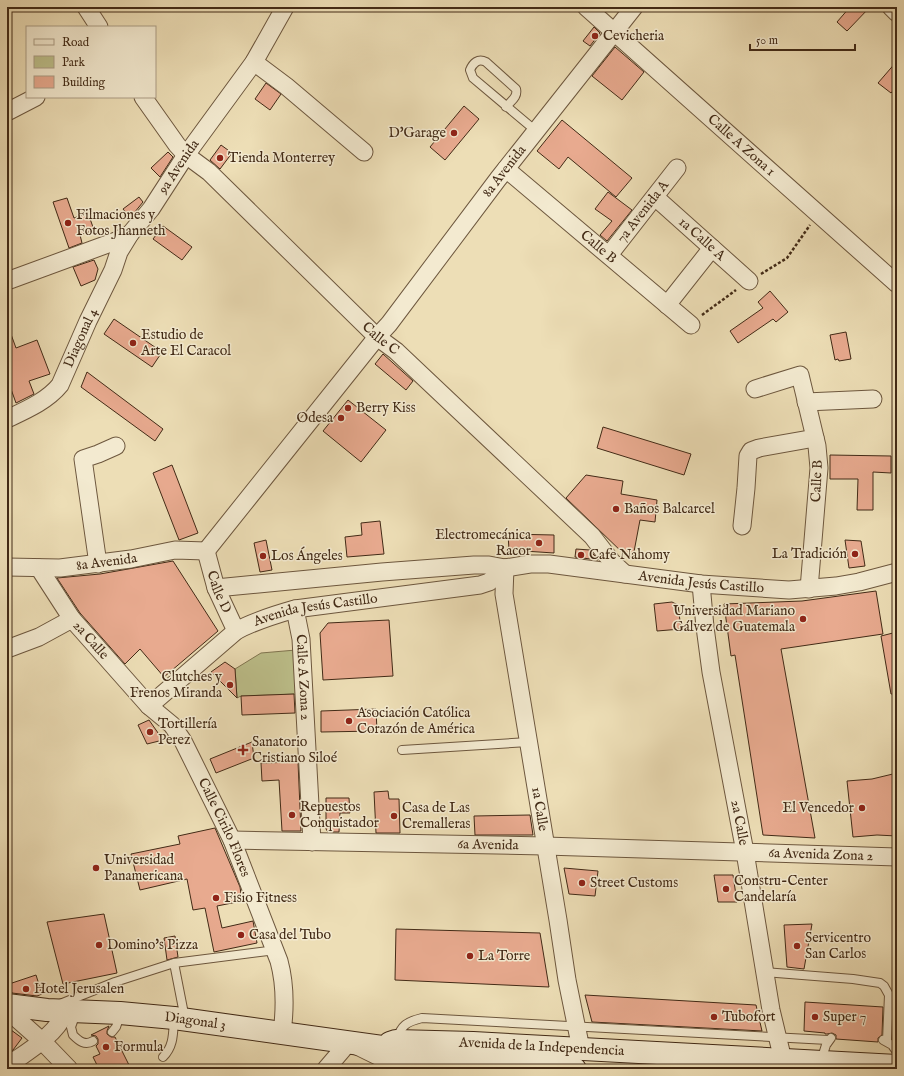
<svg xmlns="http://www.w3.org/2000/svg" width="904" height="1076" font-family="'IM FELL English',serif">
<rect width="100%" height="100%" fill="#eddeb6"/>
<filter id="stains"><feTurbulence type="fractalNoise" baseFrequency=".005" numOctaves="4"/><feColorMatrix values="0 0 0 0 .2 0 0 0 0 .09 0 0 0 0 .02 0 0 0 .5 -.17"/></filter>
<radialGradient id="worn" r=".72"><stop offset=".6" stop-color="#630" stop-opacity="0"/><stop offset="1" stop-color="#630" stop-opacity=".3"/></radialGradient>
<path fill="#bdc08b" stroke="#807550" d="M296 650 298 694 241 696 237 698 235 669 261 653Z"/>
<path fill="#e8aa8f" stroke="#422a16" d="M850 7H870L847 31 837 22Z
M594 27 600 33 590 46 583 41Z
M615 47 644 72 622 100 592 76Z
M897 61V86L891 93 878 83Z
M266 83 281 94 270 110 255 99Z
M464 106 479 119 445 160 430 147Z
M562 120 632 178 616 197 568 157 559 169 537 151Z
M221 145 232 153 220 169 210 160Z
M168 152 173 157 160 177 151 168Z
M608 192 632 210 607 241 600 235 612 221 595 209Z
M139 197 143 202 130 218 123 209Z
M67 198 74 218 88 213 94 230 80 235 82 243 69 248 53 202Z
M163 226 192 247 182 260 153 239Z
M94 260 98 269 95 280 81 286 73 267Z
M770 291 788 312 776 322 773 319 738 343 730 331 763 308 758 302Z
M114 319 162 352 152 367 104 334Z
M7 326H8L16 348 37 340 50 374 29 381 34 394 16 403 7 378Z
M846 332 851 359 839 361 838 359 835 360 830 335Z
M383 354 413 381 406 390 375 364Z
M87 372 163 429 155 441 81 387Z
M348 400 386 430 361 462 323 431Z
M603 427 691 454 684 475 597 448Z
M830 455 891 456V473L873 472V510H857L858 479H830Z
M172 465 198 533 179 540 153 473Z
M586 475 623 481 621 494 657 500 655 522 640 520 633 557 626 556 566 498Z
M380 521 384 554 347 557 345 537 362 535 361 523Z
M508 534 554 535V553L509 550Z
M266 540 272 570 260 572 254 543Z
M845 540 861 541 865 566 849 568Z
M576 549 590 550 598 560 575 557Z
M173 561 218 631 164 677 140 649 125 664 80 613 57 578 100 574Z
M876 591 883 634 781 649 815 838 763 835 735 655 731 656 724 604 802 601Z
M672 602 678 605 681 629 657 631 654 604Z
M389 620 393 676 323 680 320 633 328 623Z
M897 632V694H891L881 636Z
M225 662 235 669 237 698 211 672Z
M294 694 295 713 242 715 241 696Z
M376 709 377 731 321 732V711Z
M149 720 163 740 147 744 138 725Z
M252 742 254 758 216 773 210 759Z
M298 762 301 831H282L279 780 262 781 261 763Z
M897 773V836L877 835 853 837 847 781 872 779Z
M388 791 389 799H399L400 833H376L374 792Z
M326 798H349L350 813H340L339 832H328L326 829Z
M530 815 533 835H475L474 816Z
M215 828 240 887 242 901 217 906 222 928 253 921 257 943 214 952 205 908 193 910 187 879 140 890 131 854 180 844 178 836Z
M564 868 598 871 595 896 569 894Z
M714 875H733L737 902H718Z
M104 914 117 973 63 984 47 922Z
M812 924 804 969 787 967 784 925Z
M396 929 540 933 549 987 395 980Z
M175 936 178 957 167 960 164 938Z
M36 975 42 994 37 996 12 993 9 984Z
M585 995 756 1005 762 1031 592 1022Z
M805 1002 883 1007 882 1035 878 1038V1042L836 1039V1035L832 1033 827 1034H825V1033L804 1031Z
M109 1026 107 1031V1034L111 1037H115L131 1069H99L93 1057 100 1054 96 1046 98 1044V1039L96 1036 91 1035Z
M7 1027 22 1038 13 1050 7 1054Z"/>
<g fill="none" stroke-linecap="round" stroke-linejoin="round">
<g stroke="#6d573e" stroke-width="10">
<path id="service" d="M506 107C511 101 518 97 516 89L486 62C478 58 473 63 470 70L473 78 536 131
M402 750 528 742
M174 963 185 1019
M764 972 853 979 880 983 884 986 889 995 887 1041
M60 1004 115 982 174 963 276 950
M76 1013 71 1027 73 1035C79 1041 85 1046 93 1041
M112 1032 116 1027 120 1015
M396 1040C402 1025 406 1022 422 1018L828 1040
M883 1040 892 1045 897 1052
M163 1057C174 1046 173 1033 174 1019
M821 1061 826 1045 831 1038"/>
</g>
<g stroke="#6d573e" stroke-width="19">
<g id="minor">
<path d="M86 7 99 27"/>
<path id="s1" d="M586 7 897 284"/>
<path d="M891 7 897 13"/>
<path d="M254 62 286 86 364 152"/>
<path id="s2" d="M143 97 177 145 186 155 209 172 377 337 396 351 592 536 612 562 625 574"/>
<path d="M7 112 36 97"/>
<path id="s3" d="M506 169 691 325"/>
<path id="s4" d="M655 197 749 281"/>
<path id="s5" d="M609 255 677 168"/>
<path id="s6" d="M7 281 116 241 130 234 151 209 186 155 254 62 285 7"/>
<path d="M667 305 712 248"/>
<path d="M755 389 800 375 817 446 819 468 809 589"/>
<path d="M806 402 873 399"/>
<path id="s7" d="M7 419C26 410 47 401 60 385L88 321 113 270 119 252 130 234"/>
<path d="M742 526 746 488 748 456 751 451 759 448 815 438"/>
<path id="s8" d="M206 551 377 337 389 324 498 179 634 7"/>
<path id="s9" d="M206 551 216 588 236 631"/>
<path d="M98 564 83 459 98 454 116 446"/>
<path id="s10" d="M7 567 60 568 131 559 175 550 206 551"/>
<path id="s11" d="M39 568 72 619 149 706 172 725 183 741 232 840 279 961C285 983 285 1010 282 1033"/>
<path id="s12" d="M505 568 504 594 558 920 567 980 581 1049"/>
<path id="s13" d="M701 584 705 627 711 672 745 852 771 1010 783 1060"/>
<path id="s14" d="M216 588 382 572 474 565H489L505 568 530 564H549L701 584 789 590 836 586 859 582 897 572"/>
<path id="s15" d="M295 609 301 639 312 842"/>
<path d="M7 649 39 637 72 619"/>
<path id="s16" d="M149 706 236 631C254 621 274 615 295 609L480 585 489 582 505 568"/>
<path id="s17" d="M232 840 545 846 897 857"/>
<path d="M7 1010 43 1042 69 1069"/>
<path d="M7 1066C30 1050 55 1036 67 1010"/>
<path d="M326 1069 349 1042 404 1069"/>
</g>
</g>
<g stroke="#422a16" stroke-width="24">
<g id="secondary">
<path id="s18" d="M7 1005 47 1010 120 1013 174 1018 382 1047 396 1054 479 1064 575 1069"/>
<path id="s19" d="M390 1043 396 1041 473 1043 897 1066"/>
</g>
</g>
<path stroke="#422a16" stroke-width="2.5" stroke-dasharray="3 2" stroke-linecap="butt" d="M761 274 787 258 810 225
M702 315 736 290"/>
<use href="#service" stroke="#f3ead0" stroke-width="8"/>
<use href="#minor" stroke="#f3ead0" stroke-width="17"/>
<use href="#secondary" stroke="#f3ead0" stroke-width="22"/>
</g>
<g fill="#8f2418" stroke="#f3ead0" stroke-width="1.5">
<circle cx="595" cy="36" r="4"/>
<circle cx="454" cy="133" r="4"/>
<circle cx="220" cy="158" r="4"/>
<circle cx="68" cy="223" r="4"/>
<circle cx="133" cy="343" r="4"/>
<circle cx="348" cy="408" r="4"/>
<circle cx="341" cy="418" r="4"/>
<circle cx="616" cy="509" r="4"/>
<circle cx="539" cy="543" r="4"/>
<circle cx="855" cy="554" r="4"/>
<circle cx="581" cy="555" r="4"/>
<circle cx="263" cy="556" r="4"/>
<circle cx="803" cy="619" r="4"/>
<circle cx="230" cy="685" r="4"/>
<circle cx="349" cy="721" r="4"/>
<circle cx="150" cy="732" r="4"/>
<path d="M241 744h4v4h4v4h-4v4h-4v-4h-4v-4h4z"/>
<circle cx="862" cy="808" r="4"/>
<circle cx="292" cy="815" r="4"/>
<circle cx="394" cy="816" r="4"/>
<circle cx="96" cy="868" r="4"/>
<circle cx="582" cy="883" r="4"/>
<circle cx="726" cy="889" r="4"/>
<circle cx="216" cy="898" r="4"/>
<circle cx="241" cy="935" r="4"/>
<circle cx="99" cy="945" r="4"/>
<circle cx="797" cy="946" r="4"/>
<circle cx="470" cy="956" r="4"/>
<circle cx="26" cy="989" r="4"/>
<circle cx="714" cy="1017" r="4"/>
<circle cx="815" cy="1017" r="4"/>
<circle cx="106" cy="1047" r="4"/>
</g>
<g text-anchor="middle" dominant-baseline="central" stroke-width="3" stroke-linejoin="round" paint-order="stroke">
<g font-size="14" fill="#422a16" stroke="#f3ead0" text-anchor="start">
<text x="603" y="36">Cevicheria</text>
<text x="446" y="133" text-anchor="end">D'Garage</text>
<text x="228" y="158">Tienda Monterrey</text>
<text x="76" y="215">Filmaciones y<tspan x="76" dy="16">Fotos Jhanneth</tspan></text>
<text x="141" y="335">Estudio de<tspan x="141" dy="16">Arte El Caracol</tspan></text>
<text x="356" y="408">Berry Kiss</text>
<text x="333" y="418" text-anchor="end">Odesa</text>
<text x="624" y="509">Baños Balcarcel</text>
<text x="531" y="535" text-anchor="end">Electromecánica<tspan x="531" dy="16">Racor</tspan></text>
<text x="847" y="554" text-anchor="end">La Tradición</text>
<text x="589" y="555">Cafe Nahomy</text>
<text x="271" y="556">Los Ángeles</text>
<text x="795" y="611" text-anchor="end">Universidad Mariano<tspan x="795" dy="16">Gálvez de Guatemala</tspan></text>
<text x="222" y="677" text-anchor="end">Clutches y<tspan x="222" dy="16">Frenos Miranda</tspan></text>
<text x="357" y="713">Asociación Católica<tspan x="357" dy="16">Corazón de América</tspan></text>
<text x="158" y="724">Tortillería<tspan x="158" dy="16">Perez</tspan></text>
<text x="252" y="742">Sanatorio<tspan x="252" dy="16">Cristiano Siloé</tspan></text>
<text x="300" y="807">Repuestos<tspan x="300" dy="16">Conquistador</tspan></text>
<text x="402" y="808">Casa de Las<tspan x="402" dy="16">Cremalleras</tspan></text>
<text x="854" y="808" text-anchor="end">El Vencedor</text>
<text x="104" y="860">Universidad<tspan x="104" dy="16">Panamericana</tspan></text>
<text x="734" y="881">Constru-Center<tspan x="734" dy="16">Candelaría</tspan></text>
<text x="590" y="883">Street Customs</text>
<text x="224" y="898">Fisio Fitness</text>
<text x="249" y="935">Casa del Tubo</text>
<text x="805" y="938">Servicentro<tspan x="805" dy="16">San Carlos</tspan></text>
<text x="107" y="945">Domino's Pizza</text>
<text x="478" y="956">La Torre</text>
<text x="34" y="989">Hotel Jerusalen</text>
<text x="722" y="1017">Tubofort</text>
<text x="823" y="1017">Super 7</text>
<text x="114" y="1047">Formula</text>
</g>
<g font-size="14" fill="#422a16" stroke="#f3ead0">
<text stroke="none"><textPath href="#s1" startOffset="208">Calle A Zona 1</textPath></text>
<text stroke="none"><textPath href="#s6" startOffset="215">9a Avenida</textPath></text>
<text stroke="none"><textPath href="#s8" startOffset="483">8a Avenida</textPath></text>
<text stroke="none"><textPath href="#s5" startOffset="55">7a Avenida A</textPath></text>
<text stroke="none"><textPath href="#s4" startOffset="63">1a Calle A</textPath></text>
<text stroke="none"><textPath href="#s3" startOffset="121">Calle B</textPath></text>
<text stroke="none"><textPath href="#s7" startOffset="115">Diagonal 4</textPath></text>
<text stroke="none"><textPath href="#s2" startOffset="340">Calle C</textPath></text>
<text transform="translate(817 481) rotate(-87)">Calle B</text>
<text stroke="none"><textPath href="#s10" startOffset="100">8a Avenida</textPath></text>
<text stroke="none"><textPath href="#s14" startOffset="488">Avenida Jesús Castillo</textPath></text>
<text stroke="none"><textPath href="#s9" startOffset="43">Calle D</textPath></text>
<text stroke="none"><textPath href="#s16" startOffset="198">Avenida Jesús Castillo</textPath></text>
<text stroke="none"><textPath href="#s11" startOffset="89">2a Calle</textPath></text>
<text stroke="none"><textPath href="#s15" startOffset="69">Calle A Zona 2</textPath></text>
<text stroke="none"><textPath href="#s12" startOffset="244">1a Calle</textPath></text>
<text stroke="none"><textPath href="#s13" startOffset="242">2a Calle</textPath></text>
<text stroke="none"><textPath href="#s11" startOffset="322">Calle Cirilo Flores</textPath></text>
<text stroke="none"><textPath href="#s17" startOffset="256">6a Avenida</textPath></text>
<text stroke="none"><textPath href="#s17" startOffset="589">6a Avenida Zona 2</textPath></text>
<text stroke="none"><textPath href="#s18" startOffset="189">Diagonal 3</textPath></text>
<text stroke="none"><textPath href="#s19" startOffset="152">Avenida de la Independencia</textPath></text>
</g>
</g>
<rect width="904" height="1076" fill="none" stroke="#eddeb6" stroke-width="24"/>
<rect x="8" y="8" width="888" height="1060" fill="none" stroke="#422a16" stroke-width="2"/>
<rect x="12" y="12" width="880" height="1052" fill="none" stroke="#422a16"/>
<rect x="26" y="26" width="130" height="72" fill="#f3ead0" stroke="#ac9d86"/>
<rect x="34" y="39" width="20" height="6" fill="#f3ead0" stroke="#ac9d86"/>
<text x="62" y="46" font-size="12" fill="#422a16">Road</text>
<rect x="34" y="56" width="20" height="12" fill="#bdc08b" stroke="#ac9d86"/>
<text x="62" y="66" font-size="12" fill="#422a16">Park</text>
<rect x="34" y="76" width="20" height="12" fill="#e8aa8f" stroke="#ac9d86"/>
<text x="62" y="86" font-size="12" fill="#422a16">Building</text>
<path d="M750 44v6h105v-6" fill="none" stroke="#422a16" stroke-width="2"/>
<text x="756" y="44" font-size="12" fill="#422a16" stroke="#f3ead0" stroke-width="3" paint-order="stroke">50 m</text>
<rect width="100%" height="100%" filter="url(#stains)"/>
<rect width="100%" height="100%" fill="url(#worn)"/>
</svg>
